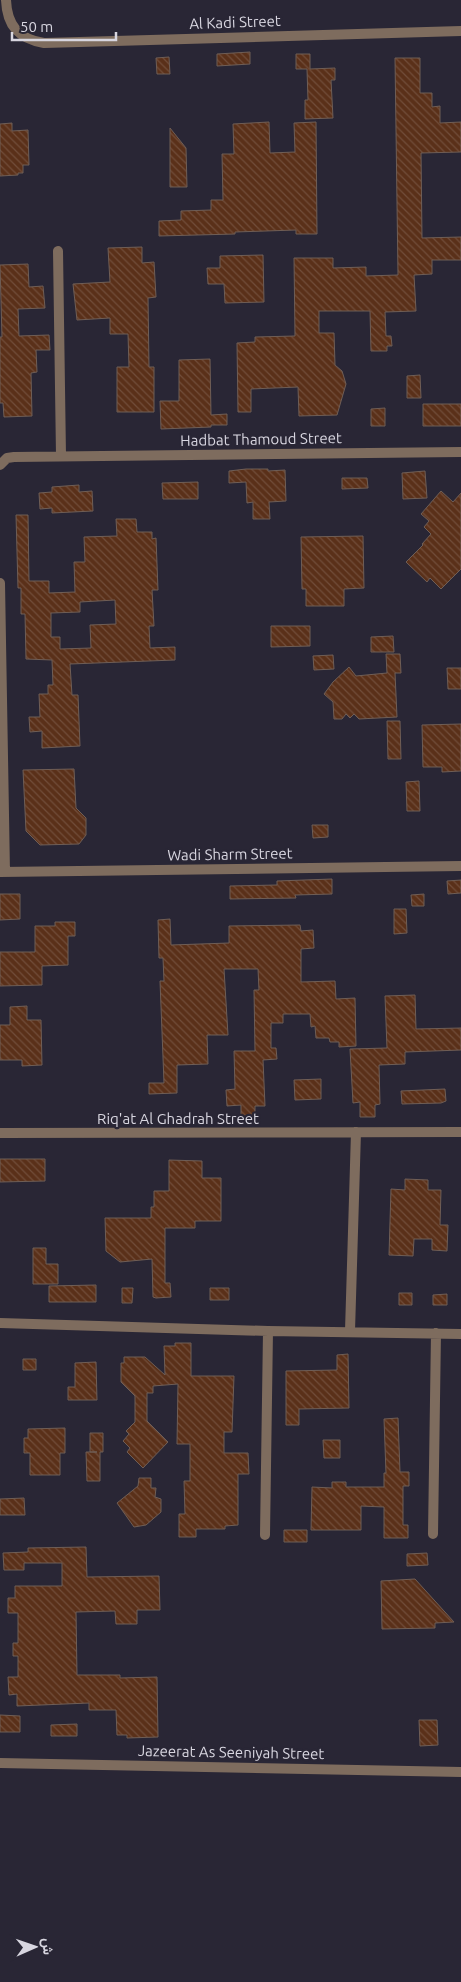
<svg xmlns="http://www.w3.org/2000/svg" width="461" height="1982" font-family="Ubuntu,Vazirmatn,sans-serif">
<defs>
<pattern id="building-back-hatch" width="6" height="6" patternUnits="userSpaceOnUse" patternTransform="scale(1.25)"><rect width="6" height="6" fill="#5a3019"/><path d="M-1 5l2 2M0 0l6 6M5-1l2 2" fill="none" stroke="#714d3a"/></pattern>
</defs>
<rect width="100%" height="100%" fill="#292635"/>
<path fill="url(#building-back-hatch)" stroke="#6f5e56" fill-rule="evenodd" d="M250 52V64L217 66V54Z
M296 54H310V69L335 68V80H331L333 118 305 119V100H308L307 69H296Z
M169 57 170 74H157L156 58Z
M395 58H420V93H432V107L440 106V123L461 122V152L421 153 422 238 461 237V260H432V274L414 275 416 311 385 312 386 336H391L392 346H387V351H371L370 311H319V333H334L335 365 342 371 346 384 337 415 299 416 298 387 251 389V412H238L237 343 255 342V337L295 336 294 258H333V268L366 267V276L398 275Z
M269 122 270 153 295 152 294 123 316 122 317 234H296V230L235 232V234L159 236V221L181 220V211L211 210V200H223L222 154H234L233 124Z
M12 123V131L28 130 29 165H23V173H18V175L0 176V124Z
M170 128 186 148 187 187H170Z
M142 247V263L154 262 156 297 148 298 149 367H154V412H117V367H129L128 334H110V318L77 320 73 284 110 282 108 248Z
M263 255 264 302 225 303 224 284H208L207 268H220V256Z
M28 264 29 287 43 286 45 308 18 309 19 336 49 335 50 350H36L37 372 31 373 32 416 4 417 3 403H0V337H2L0 265Z
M210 359 211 415 227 414V425H211V427L161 429 160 401H179V360Z
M420 375 421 398H407V376Z
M423 404H461V426H423Z
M385 408V426H371V409Z
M246 469H268V471L285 470 286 501 269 502 270 519H253V502L247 503 246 482 229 483V471Z
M425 471 427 498 403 499 402 473Z
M342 478H367L368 488 342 489Z
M198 482V499H163L162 483Z
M79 485V492L92 491 93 511 52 513V508L40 509 39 493 52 492V487Z
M441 491 453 502 461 493V569L441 589 430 578 427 582 406 562 423 545 422 544 431 534 424 527 429 521 421 514Z
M16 515H28L29 581H49V593L75 592 74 562H85L84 537 117 536 116 519H136L137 532H152V539L156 538 158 590H152L154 626H149L150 648 175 647V660L70 664 72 695H78L80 746 42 748V731L30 732 29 717H40L39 694H48V685H53L52 660 26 659 25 614H21V588H18ZM115 600 116 624 90 625 91 648 60 649V637H51V613L80 612V602Z
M363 536 364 588 344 589V606H306V589H302L301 537Z
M271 626H310V646L271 647Z
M393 636 394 652H371V637Z
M386 654H400L401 673H395L397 717 359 719 354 714 350 718 346 714 342 719H334L333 702 324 694 333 682 349 667 356 676 387 673Z
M333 655 334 669 314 670 313 656Z
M447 668H461V689H448Z
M387 721H400L401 759H388Z
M461 724V771L442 772V767H423L422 725Z
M74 769 76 808 86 818V835L79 844 40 845 26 831 23 770Z
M419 781 420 811H407L406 782Z
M312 825H328V837L313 838Z
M332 879V894L295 895 296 898 230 899V886L277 885V881Z
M461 880V893L448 894 447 881Z
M0 894H20V919L0 920Z
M424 894V906H412L411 895Z
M394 909H406L407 933 394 934Z
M170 919 171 945 229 943V926L300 925 301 931 313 930 314 948 301 949V982L335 981 336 999 355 998 356 1046 339 1047V1042H330L329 1038H316L315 1026 311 1027 310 1014H283V1023H271V1048H276L277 1059 263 1060 265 1106H255V1120H241V1105L227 1106 226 1090 235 1089 234 1051H255L254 990H259L258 969H224L228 1035H207L208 1064 177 1065V1093L149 1094V1083H164L160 981H164L163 958H159L158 920Z
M55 922H75V936H68V965L42 966V985L0 986V952H35V926H55Z
M415 995 416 1029 461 1028V1050L405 1052V1064L379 1065 380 1104 375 1105V1117H360V1102L353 1103 350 1049 387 1048 385 996Z
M27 1006V1020H41L42 1065 22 1066V1060H0V1025H10V1007Z
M321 1079V1099L295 1100 294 1080Z
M445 1089 446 1101 441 1103 402 1104 401 1091Z
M0 1159H45V1181L0 1182Z
M169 1160 202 1161V1178H221V1221H195V1228H165V1283H170L171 1297 156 1298 153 1297 152 1259 120 1262 106 1251 105 1218H151V1207H154V1191H169Z
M405 1179 428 1180V1190H441L440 1225H448L447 1251 432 1250V1239H414L413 1256 389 1255 391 1189 405 1190Z
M33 1248H46V1264H58V1284H33Z
M96 1285V1302H49V1286Z
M122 1288H133L132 1303H122Z
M210 1288H229V1300H210Z
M399 1293H412V1305H399Z
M447 1294V1305H433V1295Z
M175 1343H191V1376H234L232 1432H224V1453H248L249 1474H238V1525L225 1526V1529H196V1537H179V1514H185L184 1481H190V1444H177L178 1384 153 1386V1393H147V1421L168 1442 143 1468 127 1452 130 1448 123 1441 129 1434 126 1431 135 1422V1396L121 1382V1363H124V1357H145L165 1375 164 1346H175Z
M348 1354 349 1408 299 1409V1425H286V1371L337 1370V1355Z
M23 1359H36V1370H23Z
M96 1362 97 1400H68V1387H75V1363Z
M398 1418 400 1472H409V1486H403V1525H408V1538H384V1507L361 1506V1530H311L312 1487 332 1488V1482H346V1487H384V1473H386L384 1419Z
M65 1428V1453H60V1475H30V1453H24V1438H28V1429Z
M90 1433H103V1452H100V1481H87L86 1452H97H90Z
M323 1440H340V1458H324Z
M139 1478H151V1488H156L155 1497 161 1499V1512L146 1525 134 1527 117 1503 138 1486Z
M24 1498 25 1515H0V1499Z
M284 1530H307V1542H284Z
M86 1547 87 1577 159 1576 160 1610H137V1624H116L115 1611 76 1612 77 1675H120V1678L157 1677 158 1737 127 1738V1735H117L116 1710H89V1703L17 1706V1694L9 1695 8 1677H18V1656H13V1643H18V1613H8V1598H15V1586H62V1563H24V1570H4L3 1553 28 1552V1548Z
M427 1553 428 1565 407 1566V1554Z
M415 1579 454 1622 435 1623V1628L382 1629 381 1581Z
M0 1715 20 1716V1732H0Z
M419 1720H437L438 1745 420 1746Z
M77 1724V1736H51V1725Z"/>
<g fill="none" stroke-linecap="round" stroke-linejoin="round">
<path stroke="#7e6c5e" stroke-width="10" d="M6 0C7 26 19 39 44 43L461 31
M58 251 61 456
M0 465 7 458 14 457 461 452
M0 583 5 872
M0 872 461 866
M0 1133 461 1132
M0 1323 268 1331 461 1334
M350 1331 356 1132
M433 1534 436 1333
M265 1535 268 1331
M0 1763 461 1772"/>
</g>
<g text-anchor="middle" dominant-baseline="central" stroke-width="4.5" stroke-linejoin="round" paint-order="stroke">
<g font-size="15" fill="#d8d6e0" stroke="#292635">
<text transform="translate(235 22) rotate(-2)">Al Kadi Street</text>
<text transform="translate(261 439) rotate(-1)">Hadbat Thamoud Street</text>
<text transform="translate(230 854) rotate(-1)">Wadi Sharm Street</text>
<text x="178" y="1118">Riq'at Al Ghadrah Street</text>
<text transform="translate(231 1752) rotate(1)">Jazeerat As Seeniyah Street</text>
</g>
</g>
<g transform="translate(35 1947) rotate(88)" stroke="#292635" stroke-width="4" paint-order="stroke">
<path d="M0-4L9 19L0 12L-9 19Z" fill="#d8d6e0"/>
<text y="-8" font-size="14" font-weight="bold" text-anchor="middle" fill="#d8d6e0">ش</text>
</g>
<path d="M12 32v8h104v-8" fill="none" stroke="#d8d6e0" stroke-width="2.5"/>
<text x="20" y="32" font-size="15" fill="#d8d6e0" stroke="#292635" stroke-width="4" paint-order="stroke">50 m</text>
</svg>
